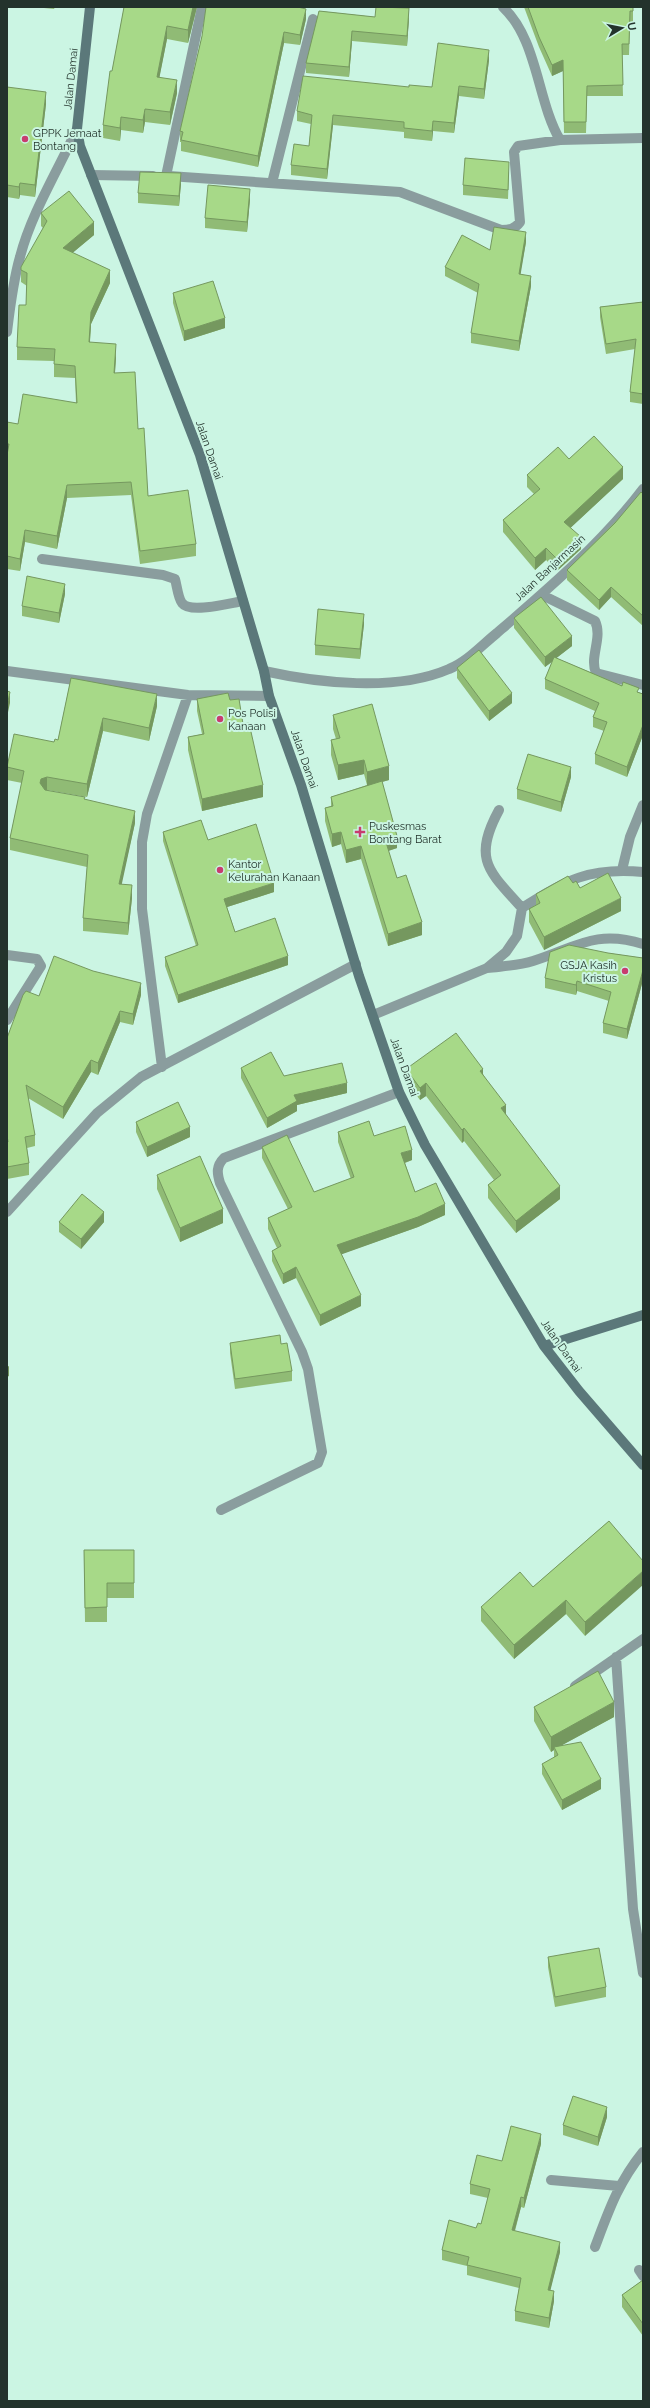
<svg xmlns="http://www.w3.org/2000/svg" width="650" height="2408" font-family="Raleway,sans-serif">
<rect width="100%" height="100%" fill="#cbf5e3"/>
<g fill="none" stroke-linecap="round" stroke-linejoin="round">
<path stroke="#8a9d9e" stroke-width="10" d="M503 7C538 40 537 101 560 140L643 138
M91 175 153 176
M166 176 202 7
M169 176 400 192 501 230C509 230 515 229 520 222L514 152 518 146 560 140
M272 183 313 19
M7 332C10 307 13 281 20 257 31 214 58 170 77 129
M42 559 163 575 175 579C177 586 178 598 182 603 190 614 230 603 243 601
M542 595 595 621C603 638 589 657 596 673L643 685
M7 671 188 695 269 696
M264 671C318 683 396 692 449 669 467 662 482 645 497 633 548 589 602 543 643 489
M499 810C472 860 489 871 522 908
M622 870 630 837 643 805
M7 955 37 959 41 966 7 1020
M487 968C503 966 518 966 533 961 575 948 595 929 643 944
M373 1015 487 968 506 952 517 936 522 908C565 880 590 867 643 872
M162 1067 142 909V842L147 814 188 695
M7 1212 97 1113 141 1077 356 964
M221 1510 318 1463 322 1452 308 1369 302 1352 220 1183C217 1173 216 1166 224 1158L399 1092
M616 1657 633 1909 643 1973
M575 1686 643 1639
M551 2180 619 2186
M595 2247C609 2210 618 2183 643 2152
M639 2270 643 2276"/>
<path stroke="#5b787a" stroke-width="10" d="M90 7 77 129 80 146 200 455 264 671 269 696 301 785 359 976 399 1092 425 1145 544 1346 579 1391 643 1465
M544 1346 643 1315"/>
</g>
<path fill="#90bb75" d="M34 7H55L54 9Z
M124 7H197L188 43 167 39 159 78 177 93 170 125 145 122 143 133 121 130 120 141 103 138V125Z
M524 7H633V22H630L629 55H622L623 96H587L586 133H564L563 71 552 76 539 47Z
M319 11 375 17 409 18 407 46 352 41 349 77 306 73V63Z
M306 19 300 45 284 43 258 167 181 151V142H180V131L202 36Z
M489 60 484 99 459 96 454 133 433 131 432 141 404 138V132L333 125 327 179 291 175V165L309 146 311 124 297 121V111L409 87H432Z
M7 87 46 104 35 197 20 195 19 199 7 197Z
M509 172 508 199 463 195V185Z
M181 183 179 206 138 203V193Z
M250 199 247 232 205 228V218Z
M41 213 94 235 72 253 110 283 91 324 90 342 116 357 115 373 138 429 148 496 196 544V556L140 564 131 495 67 498 57 549 25 542 20 571 7 569V422L18 424 76 403 75 378 54 377V361L17 360V347L26 305 27 286 21 282V270L43 228 41 226Z
M526 242 520 274 531 286 519 351 471 343V333L478 293 445 276V267L490 250Z
M173 293 225 328 184 341 173 303Z
M643 302V404L630 402V392L635 349 606 354 600 317V307Z
M569 459 623 479 570 528 581 549 557 571 546 560 535 570 503 532V520L534 494 527 487V475Z
M643 494V626L611 597 599 610 567 580V570Z
M65 594 59 623 22 616V606Z
M514 618 572 646 556 658 643 694V735L627 777 595 764V754L604 731 593 727V717L595 711 545 689V679L552 662 545 667 514 628Z
M364 624 360 659 315 655V645Z
M457 668 512 703 489 721 457 678Z
M71 678 157 706 149 741 103 731 87 797 47 790H46L85 800 135 823 121 884 132 898 128 935 83 931V918L87 867 10 850V838L22 783 7 780V766L58 740Z
M197 699 230 700 243 724 263 797 202 811 188 750V737L202 734 197 711Z
M333 715 389 780 382 782 397 848 388 851 397 878 422 935 388 946 361 859 346 863 341 844 332 847 325 821V808L331 806V797L367 785 364 774 338 780 331 755V740L336 739 333 729Z
M571 777 561 812 517 799V789Z
M163 832 208 840 274 892 227 907 235 932 288 965 178 1003 165 966V957L196 946 163 841Z
M573 883 580 888 621 911 544 950 529 922V909L536 905V894Z
M608 953 643 958V980L627 1039 603 1033V1023L609 1001 577 991 576 995 545 988V978Z
M141 995 133 1025 120 1022 98 1075 91 1072 63 1119 28 1098 35 1135V1146L27 1148 29 1163V1175L7 1179V1038L39 996Z
M241 1068 284 1076 347 1093 297 1105V1111L267 1128 241 1078Z
M406 1069 483 1074 506 1115 560 1199 516 1233 488 1198V1185L494 1180 464 1141 462 1143 426 1096 420 1100 406 1081Z
M136 1122 190 1137 147 1157 136 1132Z
M338 1132 374 1136 412 1160 405 1163 415 1192 445 1215 418 1227 341 1254 361 1306 320 1326 296 1278 283 1284 272 1261V1251L277 1248 268 1229V1218L288 1209 262 1158V1147L314 1192 351 1179 338 1142Z
M157 1175 223 1223 180 1242 157 1189Z
M59 1222H104L81 1249 59 1232Z
M230 1343 281 1344 292 1371V1381L235 1389 230 1353Z
M609 1521 585 1636 566 1614 514 1659 481 1621V1607L533 1587Z
M84 1550H134V1598H107V1622H85Z
M534 1707 614 1717 562 1745 601 1789 562 1810 542 1774V1764L554 1758V1750L551 1752 534 1721Z
M642 1728H643V1745L642 1740Z
M548 1957 606 1987V1997L555 2007 548 1967Z
M607 2117 598 2146 563 2135V2125Z
M541 2144 524 2208 521 2207 515 2231 560 2252 550 2290 554 2301 549 2328 515 2321V2311L519 2288 467 2275V2266L442 2260V2250L476 2228 481 2224 488 2198 470 2194V2184L502 2161Z
M643 2280V2336L622 2307V2295Z"/>
<path fill="#75985f" d="M193 7H197L188 43V30Z
M409 8V18L407 46V36Z
M306 9V19L300 45V35Z
M167 26V39L157 90V77Z
M352 31V41L349 77V67Z
M284 32V43L258 167V156Z
M489 50V60L484 99V89Z
M563 60V71L552 76V65Z
M177 80V93L170 125V112Z
M459 86V96L454 133V123Z
M46 92V104L35 197V185Z
M145 109V122L143 133V120Z
M333 115V125L327 179V169Z
M121 117V130L120 141V128Z
M433 121V131L432 141V131Z
M181 173V183L179 206V196Z
M20 183V195L19 199V187Z
M250 189V199L247 232V222Z
M94 222V235L63 261V248Z
M526 232V242L519 284V274Z
M110 270V283L91 324 89 355V342L91 312Z
M531 276V286L519 351V341Z
M225 318V328L184 341V331Z
M116 344V357L114 386V373Z
M623 467V479L564 534V522Z
M67 485V498L57 549V536Z
M25 530V542L20 571V559Z
M581 537V549L557 571V559Z
M546 548V560L535 570V558Z
M65 584V594L59 623V613Z
M611 587V597L599 610V600Z
M364 614V624L360 659V649Z
M572 636V646L545 667V657Z
M10 692V703L7 717V706Z
M512 693V703L489 721V711Z
M157 694V706L149 741V728Z
M103 718V731L87 797V784Z
M643 725V735L627 777V767Z
M364 760V774L338 780V765Z
M389 766V780L367 786V772Z
M571 767V777L561 812V802Z
M47 777V790L41 792 40 783 41 779Z
M263 785V797L202 811V799Z
M135 811V823L119 897V884Z
M341 832V844L332 847V834Z
M397 836V848L385 852V839Z
M361 846V859L346 863V850Z
M274 883V892L224 908V899Z
M132 885V898L128 935V923Z
M621 898V911L544 950V937Z
M422 922V935L388 946V934Z
M288 956V965L178 1003V995Z
M643 970V980L627 1039V1029Z
M577 981V991L576 995V985Z
M141 983V995L133 1025V1014Z
M120 1011V1022L98 1075V1063Z
M91 1060V1072L63 1119V1107Z
M483 1069V1081L480 1071Z
M347 1083V1093L297 1105V1111L267 1128V1118L294 1095Z
M426 1083V1096L420 1100V1088Z
M506 1105V1117L501 1108Z
M190 1127V1137L147 1157V1147Z
M464 1128V1141L462 1143V1130Z
M412 1150V1160L401 1164V1153Z
M560 1186V1199L516 1233V1221Z
M445 1204V1215L418 1227 337 1256V1245Z
M223 1209V1223L180 1242V1228Z
M104 1212V1222L81 1249V1239Z
M296 1267V1278L283 1284V1274Z
M361 1295V1306L320 1326V1315Z
M9 1366V1376L7 1377V1367Z
M643 1571V1585L585 1636V1622Z
M566 1600V1614L514 1659V1645Z
M614 1702V1717L555 1749 554 1747V1750L551 1752V1737Z
M601 1779V1789L562 1810V1800Z
M607 2107V2117L598 2146V2137Z
M541 2134V2144L524 2208V2198Z
M521 2197V2207L512 2240V2230Z
M560 2242V2252L548 2300V2290Z
M554 2291V2301L549 2328V2318Z"/>
<path fill="#a7d988" stroke="#75985f" d="M124 7H193L188 30 167 26 157 77 177 80 170 112 145 109 143 120 121 117 120 128 103 125 110 71H112Z
M206 7H298L306 9 300 35 284 32 258 156 181 140 183 132 180 131 202 36Z
M376 7 409 8 407 36 352 31 349 67 306 63 319 11 375 17Z
M528 7H633V11H630L629 44H622L623 85 587 86 586 122H564L563 60 552 65 539 37Z
M438 43 489 50 484 89 459 86 454 123 433 121 432 131 404 128V122L333 115 327 169 291 165 294 144 309 146 312 115 297 111 303 76 409 87V85L432 87Z
M7 87 46 92 35 185 20 183 19 187 7 185Z
M465 158 509 162 508 190 463 185Z
M140 172 181 173 179 196 138 193Z
M208 185 250 189 247 222 205 218Z
M69 191 94 222 63 248 110 270 91 312 89 342 116 344 114 373 135 372 138 429 144 428 148 496 188 490 196 544 140 551 131 482 67 485 57 536 25 530 20 559 7 556V455L9 444H7V422L18 424 23 394 77 403 75 366 54 364 55 349 17 347 19 305H26L27 273 21 270V267L47 221 41 213Z
M494 227 526 232 519 274 531 276 519 341 471 333 479 284 445 267 462 235 490 250Z
M213 281 225 318 184 331 173 293Z
M643 302V394L630 392 636 339 606 344 600 307Z
M594 436 623 467 564 522 581 537 557 559 546 548 535 558 503 520 540 489 527 475 558 447 569 459Z
M641 492 643 494V616L611 587 599 600 567 570 615 523Z
M27 576 65 584 59 613 22 606Z
M541 597 572 636 545 657 514 618Z
M318 609 364 614 360 649 315 645Z
M479 650 512 693 489 711 457 668Z
M554 657 622 686 623 682 639 688 637 692 643 694V725L627 767 595 754 607 722 593 717 599 703 545 679Z
M71 678 157 694 149 728 103 718 87 784 47 777 41 779 40 783 45 790 85 797 84 799 135 811 119 884 132 885 128 923 83 918 88 855 10 838 24 771 7 767 14 734 54 742 55 739 58 740Z
M7 691 10 692 7 706Z
M228 693 230 700 239 699 243 724 249 723 263 785 202 799 188 737 204 734 197 699Z
M372 704 389 766 367 772 364 760 338 765 331 740 340 738 333 715Z
M528 754 571 767 561 802 517 789Z
M382 781 397 836 385 839 397 878 406 875 422 922 388 934 361 846 346 850 341 832 332 834 325 808 333 806 331 797Z
M201 820 208 840 256 824 274 883 224 899 235 932 275 918 288 956 178 995 165 957 198 945 163 832Z
M608 873 621 898 544 937 529 909 540 903 536 894 568 876 573 883 576 881 580 888Z
M569 945 608 953 643 958V970L627 1029 603 1023 611 992 577 981 576 985 545 978 550 952Z
M54 956 93 971 141 983 133 1014 120 1011 98 1063 91 1060 63 1107 26 1085 35 1135 25 1137 29 1163 7 1167V1142H8L7 1135V1038L23 995 26 991 39 996Z
M456 1033 483 1069 480 1071 506 1105 501 1108 560 1186 516 1221 488 1185 501 1175 464 1128 462 1130 426 1083 420 1088 406 1069Z
M271 1052 284 1076 342 1063 347 1083 294 1095 297 1101 267 1118 241 1068Z
M178 1102 190 1127 147 1147 136 1122Z
M369 1121 374 1136 405 1126 412 1150 401 1153 415 1192 436 1183 445 1204 418 1217 337 1245 361 1295 320 1315 296 1267 283 1274 272 1251 281 1246 268 1218 292 1207 262 1147 287 1135 314 1192 354 1177 338 1132Z
M200 1156 223 1209 180 1228 157 1175Z
M82 1194 104 1212 81 1239 59 1222Z
M280 1335 281 1344 287 1343 292 1371 235 1379 230 1343Z
M609 1521 643 1561V1571L585 1622 566 1600 514 1645 481 1607 520 1572 533 1587Z
M84 1550H134V1583H107V1607L85 1608Z
M598 1671 614 1702 551 1737 534 1707Z
M581 1742 601 1779 562 1800 542 1764 558 1755 554 1747Z
M599 1948 606 1987 555 1997 548 1957Z
M573 2096 607 2107 598 2137 563 2125Z
M511 2126 541 2134 524 2198 521 2197 512 2230 560 2242 548 2290 554 2291 549 2318 515 2311 521 2278 467 2265 469 2257 442 2250 449 2220 476 2228 478 2223 481 2224 490 2189 470 2184 477 2155 502 2161Z
M643 2280V2324L622 2295Z"/>
<g fill="#c83c6f" stroke="#cbf5e3" stroke-width="1.5">
<circle cx="25" cy="139" r="4"/>
<circle cx="220" cy="719" r="4"/>
<path d="M358 826h4v4h4v4h-4v4h-4v-4h-4v-4h4z"/>
<circle cx="220" cy="870" r="4"/>
<circle cx="625" cy="971" r="4"/>
</g>
<g text-anchor="middle" dominant-baseline="central" stroke-width="4" stroke-linejoin="round" paint-order="stroke">
<g font-size="11" fill="#23332c" stroke="#cbf5e3">
<text transform="translate(71 79) rotate(-84)">Jalan Damai</text>
<text transform="translate(209 450) rotate(71)">Jalan Damai</text>
<text transform="translate(550 568) rotate(-43)">Jalan Banjarmasin</text>
<text transform="translate(304 759) rotate(71)">Jalan Damai</text>
<text transform="translate(404 1067) rotate(70)">Jalan Damai</text>
<text transform="translate(561 1346) rotate(55)">Jalan Damai</text>
</g>
<g font-size="11" fill="#23332c" stroke="#cbf5e3" text-anchor="start">
<text x="33" y="133">GPPK Jemaat<tspan x="33" dy="13">Bontang</tspan></text>
<text x="228" y="713">Pos Polisi<tspan x="228" dy="13">Kanaan</tspan></text>
<text x="369" y="826">Puskesmas<tspan x="369" dy="13">Bontang Barat</tspan></text>
<text x="228" y="864">Kantor<tspan x="228" dy="13">Kelurahan Kanaan</tspan></text>
<text x="617" y="965" text-anchor="end">GSJA Kasih<tspan x="617" dy="13">Kristus</tspan></text>
</g>
</g>
<rect width="650" height="2408" fill="none" stroke="#23332c" stroke-width="16"/>
<g transform="translate(622 28) rotate(80)" stroke="#cbf5e3" stroke-width="3" paint-order="stroke">
<path d="M0-3L7 15L0 10L-7 15Z" fill="#23332c"/>
<text y="-6" font-size="11" font-weight="bold" text-anchor="middle" fill="#23332c">U</text>
</g>
</svg>
